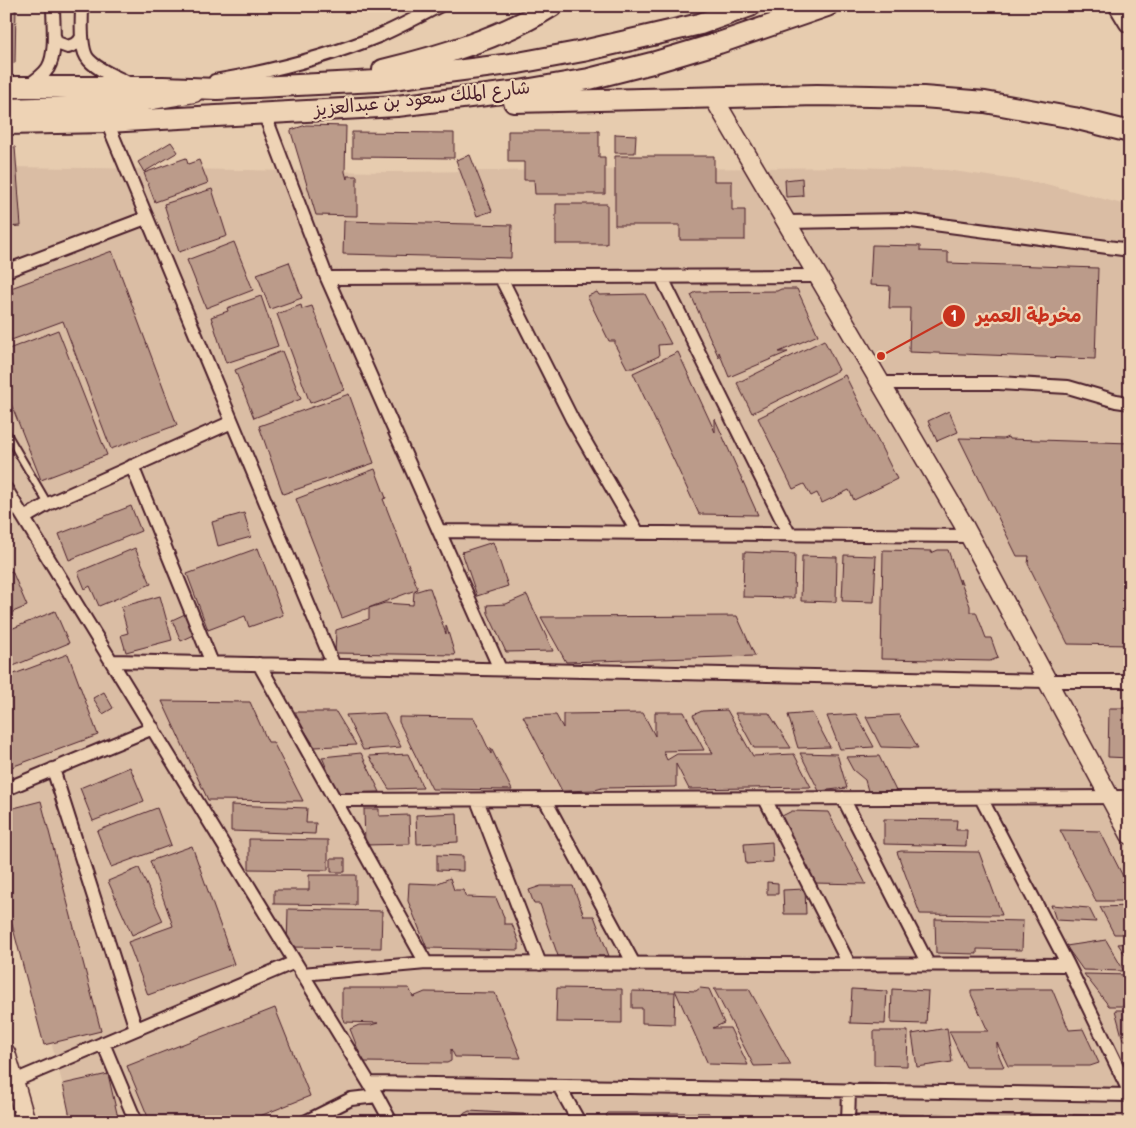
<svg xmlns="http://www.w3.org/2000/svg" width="1136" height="1128" font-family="'Balsamiq Sans','Playpen Sans Arabic',sans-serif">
<rect width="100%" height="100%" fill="#e7ccaf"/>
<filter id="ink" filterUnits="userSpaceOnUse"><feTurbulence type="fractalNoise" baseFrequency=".02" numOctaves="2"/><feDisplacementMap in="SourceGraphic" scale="10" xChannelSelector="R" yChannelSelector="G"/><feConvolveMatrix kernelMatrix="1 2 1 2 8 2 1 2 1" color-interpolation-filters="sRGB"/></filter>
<g filter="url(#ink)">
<path fill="#dabda4" d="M6 167 390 172 853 167 946 170 1046 184 1130 206V1122H73L6 878Z"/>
<path fill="#bb9b8a" stroke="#4a1f2b" d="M6 6H16L15 63 6 62Z
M306 125 346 126 345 172 347 179V176H357V216L316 215 291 132V130Z
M508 131H599V157H605V194H535L534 180H524V162H508Z
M352 132 454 133V158L352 157Z
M615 134 636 135 635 153H615Z
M171 142 178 152 144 172 138 162Z
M15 147 21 226 6 227V148Z
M470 155 492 211 477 216 456 160Z
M615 156H714V181H732V210H745V240H680V225H615Z
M186 158 188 164 199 160 208 183 155 202 144 173Z
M802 178 803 196 786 197 785 180Z
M212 189 227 236 179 252 164 204Z
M556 204H607V244H556Z
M344 221 512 225 511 258 343 254Z
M234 242 253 290 206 308 187 260Z
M872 245 920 246V251L948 252V263L1098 268 1095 359 909 352 910 308H889L890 286 870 285Z
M112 251 177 425 111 449 63 321 6 342V296L13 293 11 288Z
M289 262 302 298 270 309 257 274Z
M781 289H797L818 335 779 352H788L729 377 719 352V358L691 295 696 292 777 291Z
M597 292 599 295 645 294 671 344 658 345 659 356 633 368H627L615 345V341H609L588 298V296Z
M261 296 278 346 226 363 211 317 228 311 227 308Z
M301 305 302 309 312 306 344 390 310 403 277 314Z
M58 330 107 455 41 480 6 391V350Z
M824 340 839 370 752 413 737 383Z
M282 351 301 399 254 418 235 370Z
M678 352 715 432V419L758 515 699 514 633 373Z
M845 375 897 479 854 500 849 490 822 503 817 493 811 496 804 484 793 489 758 418Z
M349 394 374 463 283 494 259 426Z
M949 411 958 432 937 441 928 421Z
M1008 437 1009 439 1130 443V645L1068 644 1028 564 1029 556H1017L959 438 1003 439Z
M375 469 386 498 383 499 418 589 342 618 296 499Z
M131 506 141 531 69 560 59 534Z
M244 513 251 537 218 546 212 522Z
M493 542 508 586 477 596 462 552Z
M135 548 151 584 99 606 90 586 85 589 78 572Z
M258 548 283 615 249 627 245 616 208 630 187 574Z
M883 550 932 551 931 553 938 550H948L960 584V579L970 606V612H976L986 638H991L998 658 990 661 881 659Z
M744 552 795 554 794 598 743 597Z
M844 555 876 556 874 602 842 601Z
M802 556 837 557 836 602 801 601Z
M12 571 27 606 6 615V573Z
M427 588H430L446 634V625L455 655 335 653 336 630 369 619V608L385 603 413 605 414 592Z
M527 595 553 651 506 652 488 613 487 605 506 604Z
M160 596 172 640 126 652 121 635 128 633 121 607Z
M55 611 69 643 6 669V649L10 648 6 638V631Z
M185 614 194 635 181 641 172 620Z
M737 616 755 656 566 662 541 617Z
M68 654 98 735 6 769V677Z
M104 692 113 708 103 714 93 698Z
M162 701 250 702 268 742H273L303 801 208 800Z
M1109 708H1130V758L1108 757Z
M727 710 753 756 794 754 811 787 689 789 676 764V787L602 788 595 790 562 791 523 716 556 715 563 728V714L643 713 655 736V712H684L704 750 663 751 667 760 677 754H713L693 715 702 711Z
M293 712H336L356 745 315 747Z
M384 713 401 747 363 750 346 715Z
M735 713H769L791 748H754Z
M812 713 830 747 798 748 788 715Z
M856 714 874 747 840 749 827 716Z
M899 715 918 748 881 747 866 717Z
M399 717 474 718 491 754V748L512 790 432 789 399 722Z
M361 753 380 792 337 793 322 757Z
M800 753 837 754 847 788 819 791Z
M408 754 423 788 389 789 369 756Z
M879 756 896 791H868L865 780 853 770 846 757Z
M130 767 144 801 93 821 80 788Z
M41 801 101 1031 44 1045 6 902V810Z
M231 805 307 808 306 823H316L315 834 231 831Z
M157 808 171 845 111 867 97 831Z
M364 809H379V816L409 815 410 844 365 845Z
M792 811 828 812 866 884 813 883 782 818V816Z
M457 813 458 842 417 844 416 815Z
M884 819 957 820 956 830H967L966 846 884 844Z
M1060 830 1100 831 1130 890V901H1096Z
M249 839 328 840V870L249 869Z
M772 842 773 862 746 864 744 844Z
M192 846 234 964 148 995 128 942 173 926 150 861Z
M901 851 979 852 1002 915 920 914 897 852Z
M437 855 463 856V871L437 870Z
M331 858H345V872H331Z
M139 868 163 921 132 935 108 881Z
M309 875H356V905L274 904V890H309Z
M450 878 454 890H463L466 897 496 898 504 917V924H512L519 942V950L427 948 408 901 409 883 436 884Z
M767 882 778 883V894H767Z
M541 886H573L584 916H594L609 956H558L540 904H534L529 890Z
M805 889 806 914H784L783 890Z
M1051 905 1089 908 1096 922 1056 920Z
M1130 906V934H1114L1100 907Z
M288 909 382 911 381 948 287 947Z
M935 919 1023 921 1022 950 977 949V954L936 953Z
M1106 940 1124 971 1083 970 1066 946Z
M1130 943V962L1118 944Z
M1084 974 1130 975V1006H1109Z
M342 988H409L413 997 425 992 495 993 521 1058 455 1057 451 1049V1061L447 1063 363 1062 350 1029 359 1025H371L378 1023 344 1022 342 1016Z
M557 988 622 989V1023L556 1022Z
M700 988 709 989 724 1023 713 1028H730L748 1065 708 1064 675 990 696 991Z
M714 989H749L791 1065 754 1066Z
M852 989 887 991 885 1024 850 1023Z
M892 989 928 991 926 1024 891 1023Z
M1015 989H1052L1069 1030 1083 1029 1099 1063 1090 1066H1008L997 1043V1051L1004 1067H966L949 1031H988L971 994V990Z
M632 991 675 992 674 1024 642 1023V1008H632Z
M275 1008 310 1096 245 1122H150L127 1066Z
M1115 1010H1130V1040H1123Z
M947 1028 952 1062 917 1067 912 1034Z
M874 1031H908L907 1066 874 1065Z
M108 1074 119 1122H71L63 1084Z
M469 1111 539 1115 543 1122H448Z
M608 1113H709V1122H610L606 1115Z
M852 1114 885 1115V1122H852Z
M893 1114 925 1115V1122H893Z
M933 1114 966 1115 965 1122H933Z
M972 1114 1015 1116V1122H972Z
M1021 1114 1065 1115V1122H1021Z
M346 1115 349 1122H334Z
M1073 1115 1116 1116V1122H1073Z
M1123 1116H1130V1122H1123Z"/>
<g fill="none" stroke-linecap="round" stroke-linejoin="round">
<g stroke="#4a1f2b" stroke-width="10">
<path id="lane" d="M6 432 48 504"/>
</g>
<g stroke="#4a1f2b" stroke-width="16">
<path id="street" d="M82 6C82 20 79 50 89 60 99 71 117 77 130 84
M54 36 57 43 68 47 78 43 82 37
M215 81C272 71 328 57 381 35 401 26 420 16 439 6
M27 86C35 81 43 76 48 68 57 53 53 24 53 6
M264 113 327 278 500 669
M107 122 334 666
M786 222 904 220 1130 250
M6 271 146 218
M500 276 572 419 638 533
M661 276 789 534
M327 278 817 276
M880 383H999L1068 387 1116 401 1130 403
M132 466 212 663
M6 489 377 1096 391 1122
M24 518 48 504 232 422
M439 531 969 536
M112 661 1047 681H1130
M259 664 426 963
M53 769 136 1029
M6 789 153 728
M843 798 928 964
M981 798 1068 965 1130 1093
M765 799 849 964
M335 800 1130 797
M477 800 540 964
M545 800 634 964
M302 974 426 963 1068 965
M103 1043 136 1122
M14 1081 295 962
M369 1083 1130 1095
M559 1086 579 1122
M305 1122 351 1099 377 1096
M848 1122 849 1090"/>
</g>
<g stroke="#4a1f2b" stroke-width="21">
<path id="secondary" d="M713 97 962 522 1130 835
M6 108 128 104 194 93
M6 1053 26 1122"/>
</g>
<g stroke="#4a1f2b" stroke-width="24">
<path id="primary" d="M383 70C440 56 501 38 552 6
M6 87H163L217 89 377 81 518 63 583 51 700 24 750 6
M514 102 817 95 923 97 985 102 1074 118 1130 132
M6 124 107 122 397 106 519 91 589 79 652 63 719 43 827 6"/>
</g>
<g stroke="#4a1f2b" stroke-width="26">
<path id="highway" d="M1121 6 1130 21"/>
</g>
<use href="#lane" stroke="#eed3b5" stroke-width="6"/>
<use href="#street" stroke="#eed3b5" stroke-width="12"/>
<use href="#secondary" stroke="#eed3b5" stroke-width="18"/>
<use href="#primary" stroke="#eed3b5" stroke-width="20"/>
<use href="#highway" stroke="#eed3b5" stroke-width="22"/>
</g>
</g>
<g text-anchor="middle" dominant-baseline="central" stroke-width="4.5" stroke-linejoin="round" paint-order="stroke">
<g font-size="18" fill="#4a1f2b" stroke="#eed3b5">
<text transform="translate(422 99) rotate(-6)">شارع الملك سعود بن عبدالعزيز</text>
</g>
</g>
<path fill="none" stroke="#c8321e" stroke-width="2" d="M881 356L954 316"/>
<g fill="#c8321e" stroke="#eed3b5" stroke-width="2">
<circle cx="881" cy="356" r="5"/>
<circle cx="954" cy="316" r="12"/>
</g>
<g font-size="15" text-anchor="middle" font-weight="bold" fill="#fff">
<text x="954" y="321">1</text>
</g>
<g font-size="19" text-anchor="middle" font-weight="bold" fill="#c8321e" stroke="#eed3b5" stroke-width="4.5" stroke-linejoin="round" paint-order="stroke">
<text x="1029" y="322">مخرطة العمير</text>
</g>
<rect width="1136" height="1128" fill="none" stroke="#eed3b5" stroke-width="25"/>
<rect x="12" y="12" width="1111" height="1103" fill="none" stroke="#4a1f2b" stroke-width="2" filter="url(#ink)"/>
</svg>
